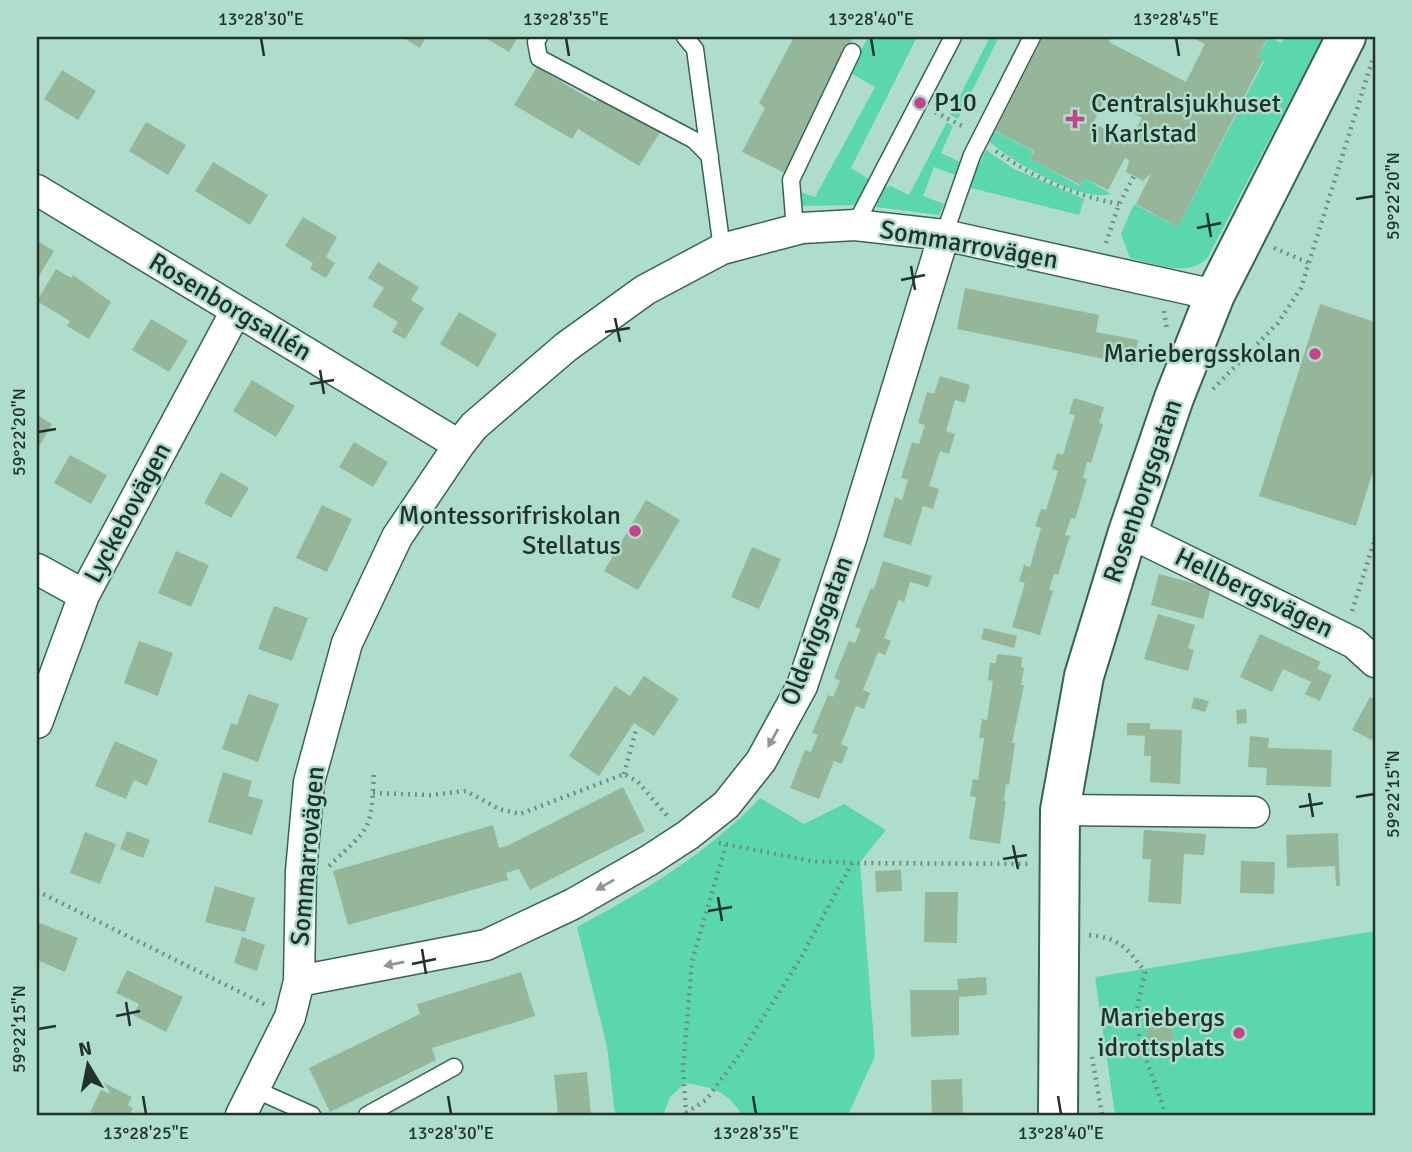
<svg xmlns="http://www.w3.org/2000/svg" width="1412" height="1152" font-family="Signika,sans-serif">
<rect width="100%" height="100%" fill="#afddcb"/>
<path fill="#5ad7af" d="M868 37H917L851 168 872 181 859 205 801 206 797 202V191L815 197 875 87 849 72Z
M990 37H999L958 119 950 115Z
M1269 37 1281 43 1285 37H1323L1208 257C1190 279 1152 263 1130 258L1121 234 1134 204 1178 227 1264 61 1258 57Z
M947 122 953 126 941 153 960 162 955 175 934 167 923 196 944 204 939 215 876 207 884 187 891 186 909 195Z
M994 131 1033 151 1030 159 1080 186 1084 178 1111 194C1082 203 1011 161 990 142L988 137Z
M986 150 1014 169 1084 199 1079 215 967 187Z
M760 798 804 824 844 804 886 830 860 862 875 1056 848 1115H742C728 1091 711 1087 685 1083L670 1097 663 1115H615L607 1046 577 927C644 891 707 854 760 798Z
M1375 931V1115H1115L1095 977Z"/>
<path fill="#95b699" fill-rule="evenodd" d="M402 37H426L420 48Z
M484 37H518L509 52Z
M794 37H845L852 40 785 173 742 152 765 108 759 103Z
M1043 37H1112L1109 42 1186 82 1205 44 1191 37H1268L1258 57 1263 60 1178 227 1136 204 1152 172 1143 181 1134 176 1126 172 1129 160 1125 158 1108 190 1084 178 1080 185 1030 159 1034 151 995 131ZM1105 99 1142 118 1129 142 1093 123Z
M537 67 595 102 601 93 662 129 639 166 578 129 572 139 514 105Z
M62 70 96 91 78 120 44 99Z
M146 122 186 145 168 175 129 151Z
M213 162 268 195 250 225 195 191Z
M303 217 337 237 326 257 335 263 326 278 310 269 313 263 285 246Z
M39 242 54 251 37 279V245Z
M378 262 419 287 411 300 424 308 405 339 392 332 398 322 372 306 384 288 368 278Z
M56 269 71 278 73 275 111 302 89 339 67 326 70 321 37 301Z
M965 288 1099 315 1096 332 1138 340 1133 365 957 329Z
M1320 304 1375 322V465L1356 526 1259 496Z
M459 312 497 334 478 367 440 344Z
M151 319 188 341 169 372 132 350Z
M940 376 970 385 965 403 955 400 946 431 955 434 949 454 940 451 929 486 939 489 933 509 923 506 911 545 883 537 895 497 902 500 908 480 901 478 912 442 919 444 925 425 918 423 927 392 934 394Z
M252 380 295 406 276 437 233 411Z
M1074 398 1104 407 1099 423 1103 424 1091 463 1087 462 1083 478 1087 479 1075 519 1071 518 1065 535 1070 536 1058 575 1054 574 1049 590 1053 591 1040 635 1012 627 1025 583 1019 581 1024 565 1030 567 1041 528 1035 526 1041 509 1046 510 1058 471 1052 469 1057 453 1063 455 1075 415 1069 414Z
M37 415 52 424 37 450Z
M354 442 388 462 373 487 339 467Z
M70 455 107 475 91 504 54 483Z
M221 472 249 488 231 518 204 503Z
M646 500 680 520 638 590 604 571Z
M322 505 352 519 327 572 296 558Z
M752 547 781 559 759 609 731 597Z
M176 551 209 565 191 607 158 593Z
M883 561 932 576 928 587 910 582 904 603 899 599 884 638 891 641 885 655 878 652 863 690 870 693 864 709 856 706 841 744 848 747 842 764 834 761 819 799 790 788 805 750 811 752 818 735 812 733 828 695 833 697 840 681 834 678 849 641 855 643 861 629 855 627 871 588 874 589Z
M1159 574 1211 588 1203 619 1151 605Z
M274 606 308 618 292 661 258 649Z
M1158 614 1195 625 1188 648 1194 650 1188 671 1144 659Z
M984 628 1017 636 1014 648 981 639Z
M1260 634 1321 662 1317 669 1332 675 1320 701 1305 694 1311 682 1283 669 1272 692 1240 677Z
M139 641 173 653 158 696 124 683Z
M997 654 1022 657 1021 667 1024 668 1021 685H1024L1012 743H1015L1009 785 1006 784 1004 801H1006L1000 844 969 839 976 797 970 796 973 779 978 780 984 738H979L982 719 987 720 993 681 988 680 990 663H996Z
M644 676 679 699 654 736 634 723 599 776 569 756 615 686 630 696Z
M248 694 279 704 258 762 222 749 231 723 237 725Z
M1194 697 1209 701 1205 712 1191 708Z
M1370 697 1375 700V733L1372 740 1352 730Z
M1246 709 1247 723 1237 724 1236 710Z
M1127 723H1150V729L1182 730 1180 784 1150 782 1151 756H1144L1145 736 1127 735Z
M1250 736 1269 738 1268 748 1332 750 1331 787 1266 785 1267 768 1248 767Z
M115 741 158 760 147 786 134 780 126 799 95 786Z
M223 772 252 781 248 796 263 800 252 835 208 822Z
M623 787 645 831 530 890 519 869 506 873 508 880 348 925 333 871 493 825 499 848 507 846Z
M1144 830 1206 834 1204 855 1184 854 1181 904 1148 902 1151 859H1142Z
M127 831 150 840 143 858 120 849Z
M85 832 116 844 100 884 70 873Z
M1338 833 1340 886H1336L1335 866 1287 868 1286 835Z
M1241 861 1275 862 1274 894 1240 893Z
M901 870 902 891 876 892 875 871Z
M215 886 255 898 245 932 205 922Z
M925 892H958L957 943 924 942Z
M37 922 78 938 65 972 37 960Z
M242 937 265 945 257 971 234 963Z
M127 970 183 997 166 1032 133 1015 139 1004 116 993Z
M521 972 535 1016 432 1048 436 1060 330 1112 309 1068 420 1014 417 1004Z
M986 977 987 995 959 997V1035L911 1037 910 990H958L957 979Z
M1168 1012 1176 1051 1152 1056 1144 1017Z
M587 1072 591 1115H558L554 1075Z
M962 1079 963 1114H932L931 1080Z
M104 1083 132 1097 128 1105 133 1108 129 1115H89Z"/>
<g fill="none" stroke-linecap="round" stroke-linejoin="round">
<g stroke="#396353" stroke-width="19">
<path id="lane" d="M539 37 536 42 539 58 694 140 710 156
M685 37 695 49 722 249
M855 225 953 37
M795 229 791 180 852 52
M944 235 972 155 1032 37
M254 1089 312 1115
M367 1115 454 1067"/>
</g>
<g stroke="#396353" stroke-width="33">
<path id="street" d="M37 190 459 445
M1128 532 1354 643 1375 662
M37 569 84 595
M37 723 84 595 236 311
M1060 810 1254 812
M299 981 486 945 573 904 648 861 688 835 726 805 761 761 802 686 851 539 944 235
M241 1115 290 1017 299 981 301 871 309 782 347 643 397 537 459 445 474 426 566 347 645 290 722 249 802 228 855 225 944 235 1215 295"/>
</g>
<g stroke="#396353" stroke-width="42">
<path id="secondary" d="M1058 1115 1060 810 1084 676 1128 532 1174 398 1215 295 1346 37"/>
</g>
<path stroke="#6e8f82" stroke-width="4.5" stroke-dasharray="2 5" stroke-linecap="butt" d="M935 112 964 127
M996 151C1034 178 1073 195 1119 204
M1106 243 1119 204 1134 176
M1274 248 1309 263
M1164 311 1167 330
M1213 389 1278 323 1301 288 1372 61
M1352 611 1375 539
M624 774 636 730
M373 793 430 795 466 791 499 809 520 814 624 774 638 782 669 818
M719 843 812 861 852 863
M329 866C372 825 371 831 374 772
M37 891 268 1006
M1089 935C1120 938 1127 948 1145 972 1142 987 1136 1005 1137 1021 1139 1051 1158 1084 1165 1115
M1092 1057 1102 1115
M686 1113 706 1100 742 1051 799 961 852 863 1030 864
M686 1114 683 1069 692 961 726 845"/>
<use href="#lane" stroke="#fff" stroke-width="16"/>
<use href="#street" stroke="#fff" stroke-width="30"/>
<use href="#secondary" stroke="#fff" stroke-width="38"/>
</g>
<defs><path id="oneway-solid" d="M-6-.8H1V-3.2L6.5 0L1 3.2V.8H-6Z" transform="scale(1.75)"/></defs>
<g fill="#909895">
<use href="#oneway-solid" transform="translate(773 738) rotate(119)"/>
<use href="#oneway-solid" transform="translate(605 885) rotate(150)"/>
<use href="#oneway-solid" transform="translate(394 964) rotate(168)"/>
</g>
<path fill="none" stroke="#20322b" stroke-width="2.5" d="M261 38 264 56M566 38 569 56M871 38 874 56M1176 38 1179 56M1356 199 1374 196M1207 213 1211 237M1197 228 1221 223M911 266 915 290M901 280 925 275M615 318 620 342M605 332 630 328M320 370 324 394M310 384 334 380M38 432 56 429M1309 793 1313 817M1356 797 1374 794M1299 807 1323 803M1013 845 1018 869M1003 859 1027 855M718 897 722 921M708 911 732 907M422 949 426 974M412 964 436 959M126 1002 130 1026M116 1016 140 1011M38 1029 56 1026M143 1096 146 1114M448 1096 451 1114M753 1096 756 1114M1058 1096 1061 1114"/>
<g fill="#c4438c" stroke="#afddcb" stroke-width="2.5">
<circle cx="920" cy="103" r="7"/>
<path d="M1071.5 108.5h7v7h7v7h-7v7h-7v-7h-7v-7h7z"/>
<circle cx="1315" cy="354" r="7"/>
<circle cx="635" cy="531" r="7"/>
<circle cx="1239" cy="1033" r="7"/>
</g>
<g text-anchor="middle" dominant-baseline="central" stroke-width="5" stroke-linejoin="round" paint-order="stroke">
<g font-size="26" fill="#20322b" stroke="#afddcb" text-anchor="end">
<text x="934" y="103" text-anchor="start">P10</text>
<text x="1091" y="104" text-anchor="start">Centralsjukhuset<tspan x="1091" dy="30">i Karlstad</tspan></text>
<text x="1301" y="354">Mariebergsskolan</text>
<text x="621" y="516">Montessorifriskolan<tspan x="621" dy="30">Stellatus</tspan></text>
<text x="1225" y="1018">Mariebergs<tspan x="1225" dy="30">idrottsplats</tspan></text>
</g>
<g font-size="26" fill="#20322b" stroke="#afddcb">
<text transform="translate(969 245) rotate(10)">Sommarrovägen</text>
<text transform="translate(230 307) rotate(31)">Rosenborgsallén</text>
<text transform="translate(1143 491) rotate(-71)">Rosenborgsgatan</text>
<text transform="translate(128 513) rotate(-62)">Lyckebovägen</text>
<text transform="translate(1254 593) rotate(26)">Hellbergsvägen</text>
<text transform="translate(817 631) rotate(-69)">Oldevigsgatan</text>
<text transform="translate(308 856) rotate(-85)">Sommarrovägen</text>
</g>
</g>
<rect width="1412" height="1152" fill="none" stroke="#afddcb" stroke-width="77"/>
<g transform="translate(88 1065) rotate(350)" stroke="#afddcb" stroke-width="5" paint-order="stroke">
<path d="M0-5L12 26L0 18L-12 26Z" fill="#20322b"/>
<text y="-10" font-size="19" font-weight="bold" text-anchor="middle" fill="#20322b">N</text>
</g>
<rect x="38" y="38" width="1336" height="1076" fill="none" stroke="#20322b" stroke-width="2.5"/>
<g font-size="18" text-anchor="middle" fill="#20322b">
<text x="261" y="25">13°28'30"E</text>
<text x="566" y="25">13°28'35"E</text>
<text x="871" y="25">13°28'40"E</text>
<text x="1176" y="25">13°28'45"E</text>
<text transform="translate(1393 196) rotate(-90)" y="6">59°22'20"N</text>
<text transform="translate(19 432) rotate(-90)" y="6">59°22'20"N</text>
<text transform="translate(1393 794) rotate(-90)" y="6">59°22'15"N</text>
<text transform="translate(19 1029) rotate(-90)" y="6">59°22'15"N</text>
<text x="146" y="1139">13°28'25"E</text>
<text x="451" y="1139">13°28'30"E</text>
<text x="756" y="1139">13°28'35"E</text>
<text x="1061" y="1139">13°28'40"E</text>
</g>
</svg>
